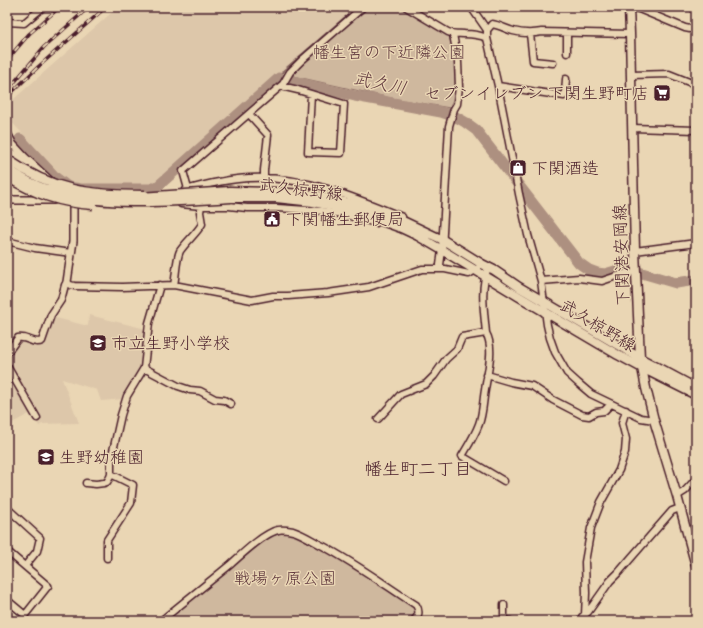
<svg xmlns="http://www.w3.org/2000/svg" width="703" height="628" font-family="Itim,'Klee One',sans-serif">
<rect width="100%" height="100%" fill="#ead6b4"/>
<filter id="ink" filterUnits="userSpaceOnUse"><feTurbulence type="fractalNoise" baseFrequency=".025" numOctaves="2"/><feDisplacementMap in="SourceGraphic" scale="8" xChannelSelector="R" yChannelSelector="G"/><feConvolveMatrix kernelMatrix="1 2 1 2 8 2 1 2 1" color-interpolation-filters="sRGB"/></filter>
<g filter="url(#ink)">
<path fill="#ddc7aa" d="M118 7H355L154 184 149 187H144L68 183 7 117V105Z
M89 315 146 329 143 364 124 399 101 401 97 390 62 379 79 423 42 424 39 426 31 413 10 424 7 417V356L19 339H24L39 346 43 344 52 317 88 326Z"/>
<path fill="#cfb89e" stroke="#8c6c64" d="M366 7 403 8 449 36C451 44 454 53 455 61 457 76 456 93 450 108L391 98 293 76 302 62Z
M282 533C307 534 333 555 353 568 374 580 394 593 413 606 417 612 416 618 410 621H167L174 614 263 542 269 537Z"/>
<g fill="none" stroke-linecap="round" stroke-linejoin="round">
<path stroke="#85635e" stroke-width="2" d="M279 78 283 71 344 18 359 7"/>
<path stroke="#ad9080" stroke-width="11" d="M20 139 56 178 68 187 81 189H151L158 186 279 78 355 96 441 112 456 117 465 122 476 130 579 263 589 270 597 273 605 274 625 268 676 283 696 280"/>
<g stroke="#4a1f2b" stroke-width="9">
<path id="minor" d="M406 7 448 32C454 35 458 33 464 34 472 34 480 35 487 38
M471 7 487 30V38L498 86 519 194 528 235 541 281 547 325 550 338 555 352 567 373 578 383 591 394 641 418 654 420
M629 7 639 9 685 28 690 29 696 26
M7 22 24 23 43 7
M487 30 492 24C499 25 506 29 513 31 524 34 531 34 542 32L630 34
M567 33V53
M530 34 533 61 553 63
M631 75 669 74 689 82 696 87
M281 86 298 90 344 104 341 153 308 152 311 94
M498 86 564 96 565 94 566 79
M249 114 268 135 264 170V177
M632 128 696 130
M7 132 13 144 25 157 51 181
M7 148 32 169
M186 190C207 184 228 179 249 178 301 175 354 197 402 217
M181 204 201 206H229L247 208H277L322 211 342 214 376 223
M7 241 35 248 71 253
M635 251 696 243
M441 269 440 265 442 250 449 126 454 109 457 104 459 87 458 62 453 34
M541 281 579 278 602 281 626 273H630
M174 285C176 276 176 259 180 251 187 241 196 234 202 224L200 212 201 206 188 189 183 171 283 84 290 72 302 60 363 7
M486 333C495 348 487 374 485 390 483 401 483 413 479 424 475 435 468 446 462 456L504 481
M7 353 18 338C27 336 34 345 42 341L51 315 61 300 65 285 67 282 70 285 74 286 122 287 174 285 252 300 273 296H288L328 293 369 287 422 269H445L469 274 478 268
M7 366 37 418
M144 368 178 386 190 390 200 391 215 399 224 400 231 404
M487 375 511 382 532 386 553 400 582 415 589 416 596 412 604 411 611 404
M378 419 401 394 426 384 434 376 446 359 457 349 462 337 486 333C484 310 480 289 488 267
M86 483 96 484 104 483 107 482 110 477 111 474V460L121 415 127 396 144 368 149 323 160 285
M677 496 685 491 696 479
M7 508 40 538 37 551 25 566
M7 551 48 586 25 615 7 600
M107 558V540L131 503 133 485 111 474
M504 605V621H510
M585 615 586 593 585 562 591 528 601 502 619 470 625 452 626 439 622 423 626 410
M162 621V620C185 601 208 583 231 564 242 554 264 533 278 530 282 529 288 530 293 531 303 534 313 541 323 546 355 563 385 585 416 605 420 611 419 617 413 621
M581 621 582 617 588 612 593 605 610 581 619 572 631 558 672 511 680 508"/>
</g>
<g stroke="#4a1f2b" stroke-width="10">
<path id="tertiary" d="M7 200H54
M67 282 73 241V200"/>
</g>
<g stroke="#4a1f2b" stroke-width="11">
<path id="secondary" d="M629 7 630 34 635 251 640 358 646 388 654 420 677 496 696 566
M230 191 276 192 314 195 349 203 367 208 403 221 443 240 482 264 494 270 519 287 640 358 696 388
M231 198H276L313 202 347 209 365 215 401 228 418 236 442 250 518 296 618 355 642 368 696 395"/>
</g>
<use href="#minor" stroke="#ead6b4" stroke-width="6"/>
<use href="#tertiary" stroke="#ead6b4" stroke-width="7"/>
<use href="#secondary" stroke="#ead6b4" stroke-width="8"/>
<g stroke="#4a1f2b" stroke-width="3.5">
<path id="rail" d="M7 60 29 34 60 7
M12 85 44 47 89 7
M7 97 38 67 106 7"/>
</g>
<use href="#rail" stroke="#ead6b4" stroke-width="2" stroke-dasharray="6" stroke-linecap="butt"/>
<g stroke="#4a1f2b" stroke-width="11" stroke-linecap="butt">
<path id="secondary-bridge" d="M7 159C53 191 90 195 145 195
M7 168C46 198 95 202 143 202 173 202 202 200 231 198
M7 177C35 194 60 203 93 205
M140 197 230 191"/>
</g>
<use href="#secondary-bridge" stroke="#ead6b4" stroke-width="8"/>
</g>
</g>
<defs>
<g id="supermarket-square" transform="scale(0.9)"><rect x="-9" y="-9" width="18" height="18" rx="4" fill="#4a1f2b" stroke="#ead6b4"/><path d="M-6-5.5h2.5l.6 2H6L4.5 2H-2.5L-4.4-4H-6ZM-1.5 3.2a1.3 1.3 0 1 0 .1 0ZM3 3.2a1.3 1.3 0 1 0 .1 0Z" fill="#fff"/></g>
<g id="shop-square" transform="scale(0.9)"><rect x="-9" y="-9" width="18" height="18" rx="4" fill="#4a1f2b" stroke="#ead6b4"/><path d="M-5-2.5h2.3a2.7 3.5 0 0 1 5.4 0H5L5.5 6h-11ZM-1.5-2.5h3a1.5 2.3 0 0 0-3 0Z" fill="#fff"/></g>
<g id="civic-square" transform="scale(0.9)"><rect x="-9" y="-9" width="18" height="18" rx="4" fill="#4a1f2b" stroke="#ead6b4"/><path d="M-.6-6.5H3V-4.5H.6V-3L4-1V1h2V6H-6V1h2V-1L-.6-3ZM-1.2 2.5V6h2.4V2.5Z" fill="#fff"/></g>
<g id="school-square" transform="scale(0.9)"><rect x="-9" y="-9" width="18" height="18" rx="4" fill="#4a1f2b" stroke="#ead6b4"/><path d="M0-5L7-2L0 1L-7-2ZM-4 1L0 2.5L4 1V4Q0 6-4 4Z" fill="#fff"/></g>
</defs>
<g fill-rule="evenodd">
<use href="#supermarket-square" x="662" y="93"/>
<use href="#shop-square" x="518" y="168"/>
<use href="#civic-square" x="272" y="219"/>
<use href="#school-square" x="98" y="343"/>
<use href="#school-square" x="46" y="457"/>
</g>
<g text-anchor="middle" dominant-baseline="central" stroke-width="3" stroke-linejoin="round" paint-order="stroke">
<g font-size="17" fill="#5e363c" stroke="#ead6b4">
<text x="389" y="52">幡生宮の下近隣公園</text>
<text x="285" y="578">戦場ヶ原公園</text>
</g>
<g font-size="17" fill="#4a1f2b" stroke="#ead6b4" text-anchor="start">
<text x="649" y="93" text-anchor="end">セブンイレブン 下関生野町店</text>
<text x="531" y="168">下関酒造</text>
<text x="285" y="219">下関幡生郵便局</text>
<text x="111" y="343">市立生野小学校</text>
<text x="59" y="457">生野幼稚園</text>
</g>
<g font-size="17" fill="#4a1f2b" stroke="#ead6b4">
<text transform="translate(301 189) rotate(7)">武久椋野線</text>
<text transform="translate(621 255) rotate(-92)">下関港安岡線</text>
<text transform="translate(598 325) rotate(31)">武久椋野線</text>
</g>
<g font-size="18" font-style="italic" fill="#633b40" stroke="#ead6b4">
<text transform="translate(380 83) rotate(12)">武久川</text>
</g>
<g font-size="18" fill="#4a1f2b" stroke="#ead6b4">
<text x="418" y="469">幡生町二丁目</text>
</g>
</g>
<rect width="703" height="628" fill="none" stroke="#ead6b4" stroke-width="24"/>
<rect x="12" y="12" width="679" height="604" fill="none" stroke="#4a1f2b" stroke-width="1.5" filter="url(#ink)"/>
</svg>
